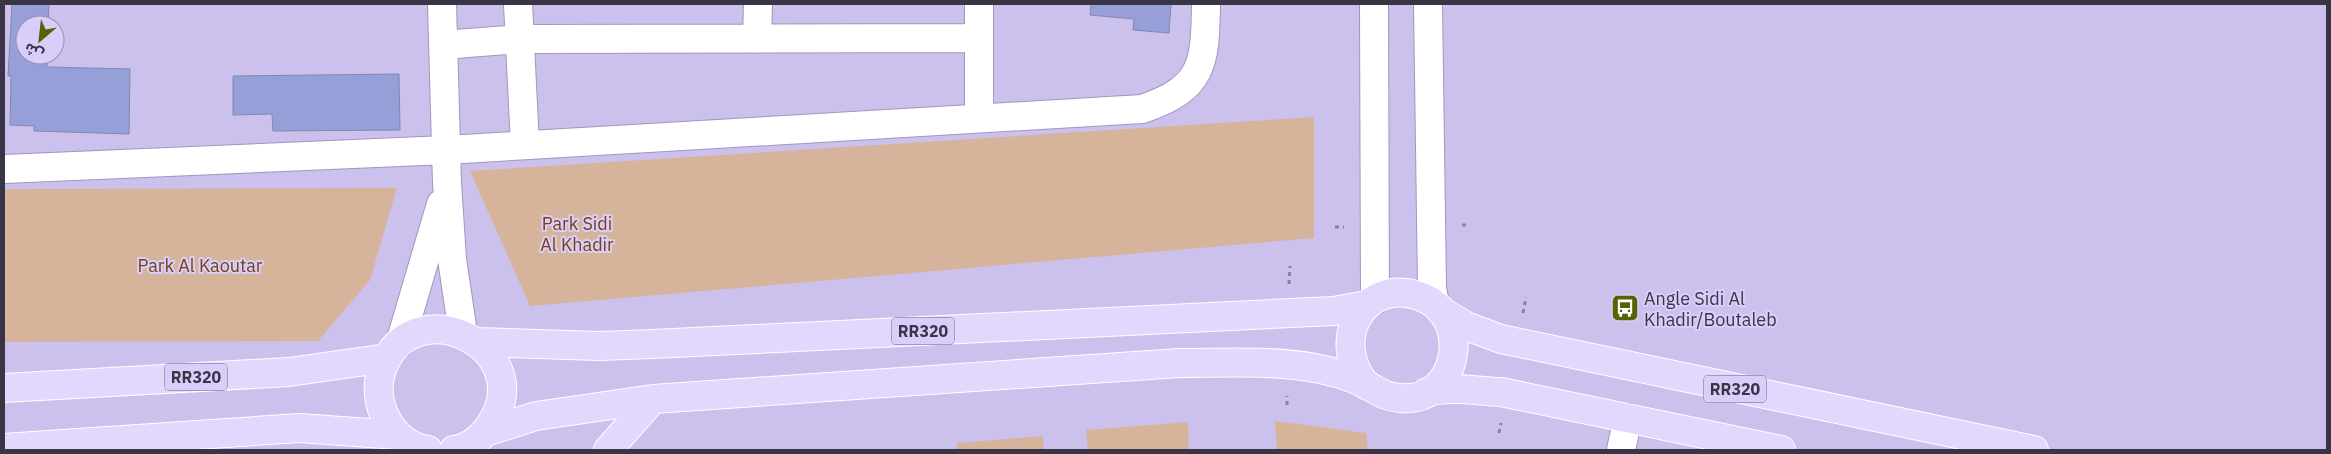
<svg xmlns="http://www.w3.org/2000/svg" width="2331" height="454" font-family="'IBM Plex Sans','Noto Sans Arabic',sans-serif">
<rect width="100%" height="100%" fill="#ccc1ec"/>
<path fill="#d6b49c" d="M1314 117V238L530 306 470 171Z
M397 188 370 280 318 341 4 342V189Z
M1275 421 1366 433 1368 450H1277Z
M1188 422 1189 450H1088L1086 430Z
M1043 436 1044 450H957V443Z"/>
<path fill="#969fd8" stroke="#8187b0" d="M12 4H49L48 25H25V55H47V67L130 69 129 134 34 131V126L10 125 11 76H8Z
M1091 4H1171L1169 33 1133 30 1134 19 1090 15Z
M399 74 400 130 273 131 272 114 233 115V76Z"/>
<g fill="none" stroke-linecap="round" stroke-linejoin="round">
<g stroke="#a196bf" stroke-width="30">
<path id="street" d="M442 4 447 183 452 259 463 333
M518 4 525 145
M979 4V117
M757 39 758 4
M443 45 520 39 979 38
M4 169 446 150 1142 109C1204 88 1205 64 1206 4
M400 343 441 204
M1621 450 1628 418"/>
</g>
<g stroke="#a196bf" stroke-width="30">
<path id="secondary" d="M1374 4 1375 300
M1428 4 1432 288 1435 304"/>
</g>
<g stroke="#fff" stroke-width="30">
<path id="primary" d="M1441 311 1466 326 1501 339 2034 450
M478 342 599 346 653 344 1334 311 1367 305
M4 388 289 372 387 358
M1427 392C1452 386 1476 391 1501 392L1781 450
M486 432 536 416 653 399 1179 363C1224 363 1271 360 1315 368 1332 371 1350 376 1365 384 1378 391 1385 397 1400 398 1460 404 1474 314 1419 296 1363 277 1329 341 1366 385
M4 448 299 428 398 435
M428 450C391 444 370 402 382 369 413 286 538 348 492 422 484 436 470 448 454 450
M608 450 653 399"/>
</g>
<path stroke="#8981a0" stroke-width="3" stroke-dasharray="4 4" stroke-linecap="butt" d="M1462 225H1470
M1335 227H1344
M1289 284 1290 266
M1523 313 1526 297
M1287 405V396
M1499 433 1501 423"/>
<use href="#street" stroke="#fff" stroke-width="28"/>
<use href="#secondary" stroke="#fff" stroke-width="28"/>
<use href="#primary" stroke="#e2d7fd" stroke-width="28"/>
</g>
<defs>
<g id="bus-square" transform="scale(1.4375)"><rect x="-9" y="-9" width="18" height="18" rx="4" fill="#576303" stroke="#d9cdfa"/><path d="M-5-6H5V4H4V6H2V4H-2V6H-4V4H-5ZM-3.5-4V0h7V-4ZM-3.5 1.2v1.5H-2V1.2ZM2 1.2v1.5H3.5V1.2Z" fill="#fff"/></g>
</defs>
<g fill-rule="evenodd">
<use href="#bus-square" x="1625" y="308"/>
</g>
<g text-anchor="middle" dominant-baseline="central" stroke-width="4" stroke-linejoin="round" paint-order="stroke">
<g fill="#d9cdfa" stroke="#6a637c" stroke-width="1">
<rect x="892" y="317.5" width="62" height="27" rx="4"/>
<rect x="165" y="363.5" width="62" height="27" rx="4"/>
<rect x="1704" y="375.5" width="62" height="27" rx="4"/>
</g>
<g font-size="16" font-weight="bold" fill="#3a3546">
<text x="923" y="331">RR320</text>
<text x="196" y="377">RR320</text>
<text x="1735" y="389">RR320</text>
</g>
<g font-size="18" fill="#754114" stroke="#d9cdfa">
<text x="577" y="223">Park Sidi<tspan x="577" dy="21">Al Khadir</tspan></text>
<text x="200" y="265">Park Al Kaoutar</text>
</g>
<g font-size="18" fill="#3a3546" stroke="#d9cdfa" text-anchor="start">
<text x="1644" y="298">Angle Sidi Al<tspan x="1644" dy="21">Khadir/Boutaleb</tspan></text>
</g>
</g>
<rect width="2331" height="454" fill="none" stroke="#3a3546" stroke-width="10"/>
<g transform="translate(40 40) rotate(208)"><circle r="24" fill="#d9cdfa" stroke="#9990b2"/>
<path d="M0-4L9 19L0 12L-9 19Z" fill="#576303"/>
<text y="-8" font-size="14" font-weight="bold" text-anchor="middle" fill="#3a3546">ش</text>
</g>
</svg>
